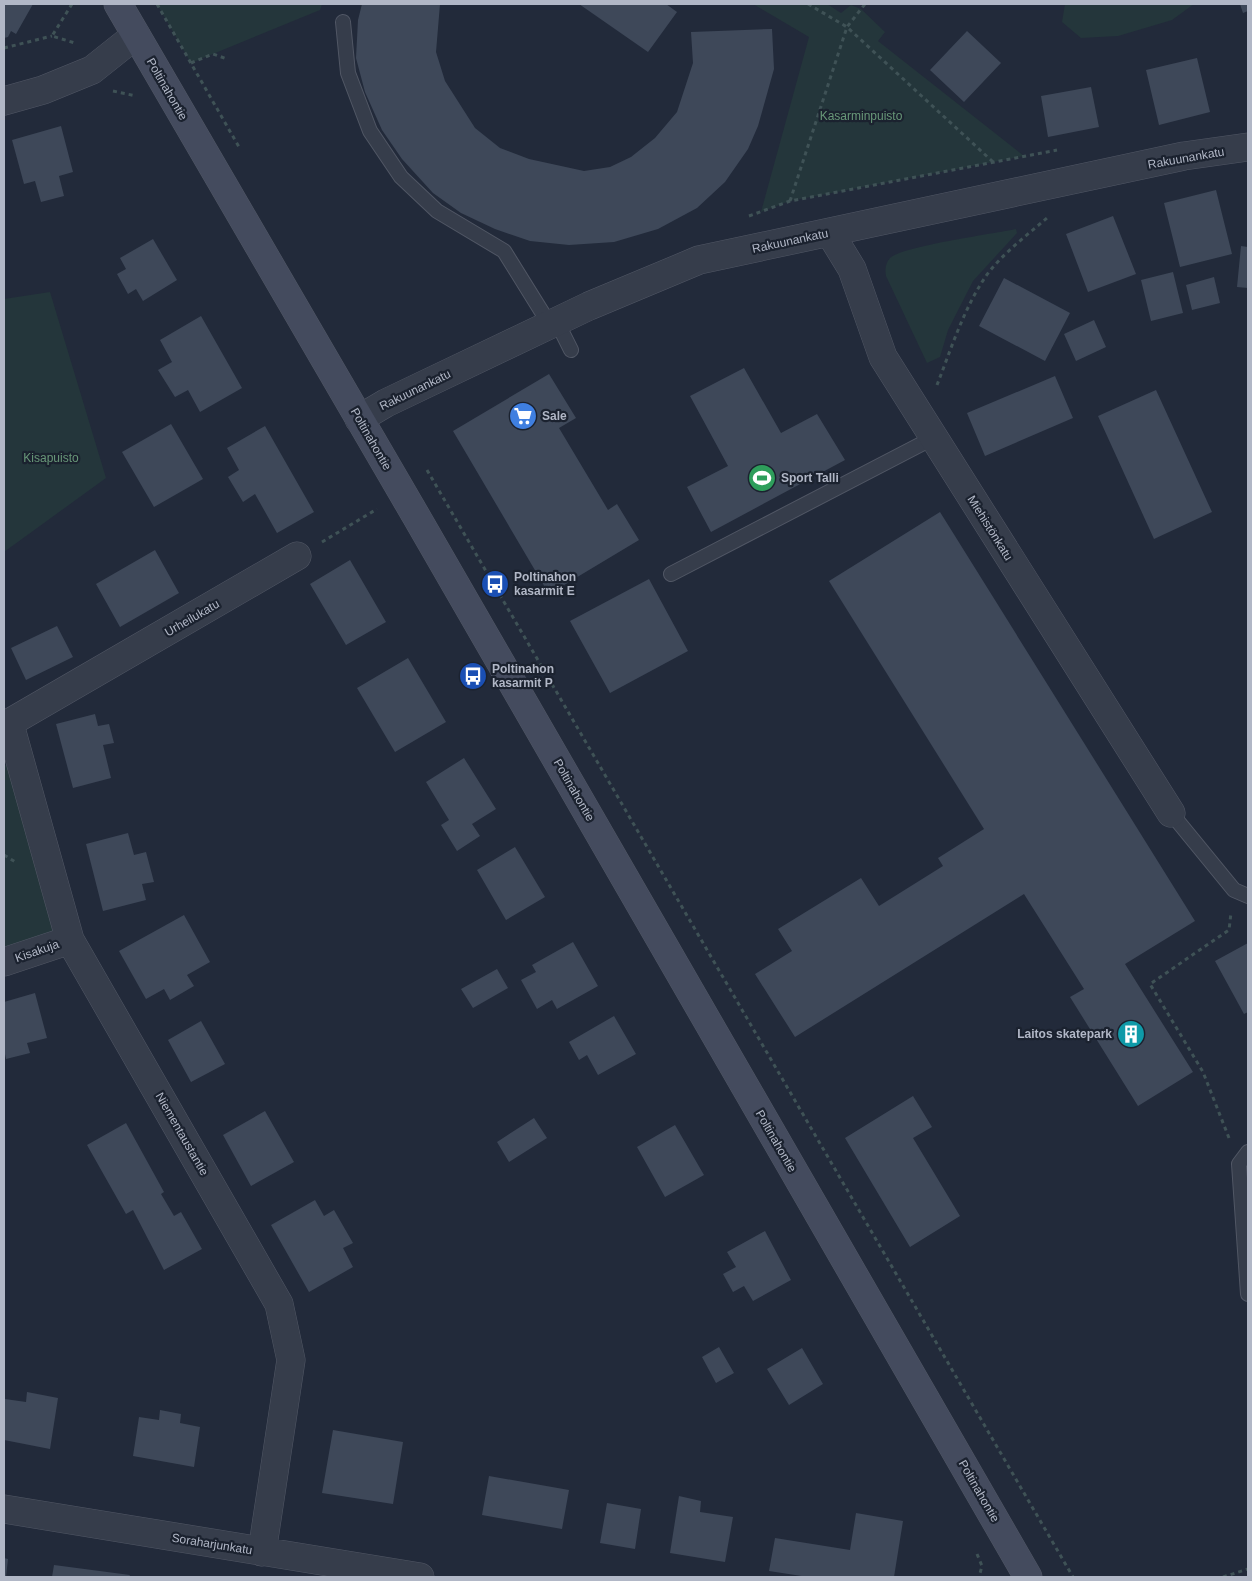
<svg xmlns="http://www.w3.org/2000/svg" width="1252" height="1581" font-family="Helvetica,sans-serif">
<rect width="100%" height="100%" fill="#222a3a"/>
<path fill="#24363b" d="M157 4H322L320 10 191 63Z
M753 4H827L841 13 851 5 861 9 885 32 878 41 1024 156 790 201 761 212 809 37Z
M1065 4H1194L1172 20 1118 36 1081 38 1062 22Z
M1016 229 1017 233 973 281 948 330 940 357 927 363 886 276C885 270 885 264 890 258 903 246 993 234 1016 229Z
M50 292 106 478 4 552V299Z
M4 764 10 769 59 929 4 948Z"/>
<path fill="#3e4859" d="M4 4H33L16 34 11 31 8 37 4 38Z
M362 4H440L436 52 445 81 475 128 500 148 529 159 584 171 610 167 631 157 655 138 677 112 693 63 691 32 772 29 774 69 758 126 748 149 725 182 697 208 658 229 614 242 569 245 530 241 495 229 461 213 433 193 402 159 382 130 365 92 356 58 358 20Z
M579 4H666L677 12 648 52Z
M1240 4H1248V11L1243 13Z
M967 31 1001 63 964 102 930 70Z
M1197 58 1210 112 1159 125 1146 70Z
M1091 87 1099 127 1048 137 1041 96Z
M61 126 73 172 59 176 64 196 41 202 35 181 24 184 12 140Z
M1216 190 1232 254 1180 267 1164 203Z
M1113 216 1136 274 1088 292 1066 234Z
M153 239 177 280 143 301 136 289 128 294 117 274 126 269 120 258Z
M1241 246 1248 247V288L1237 287Z
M1173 272 1183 313 1151 321 1141 280Z
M1214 277 1220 303 1192 310 1186 285Z
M1004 278 1070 313 1045 361 979 326Z
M201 316 242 388 200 412 188 390 175 397 158 370 172 362 160 340Z
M1094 320 1106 347 1076 361 1064 334Z
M744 368 781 433 817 414 845 460 711 532 687 487 728 466 690 396Z
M549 374 576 418 559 428 608 510 617 504 639 540 549 594 453 431Z
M1055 376 1073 418 985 456 967 413Z
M1156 390 1212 512 1154 539 1098 416Z
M171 424 203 479 154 507 122 452Z
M265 426 314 512 277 533 255 494 243 502 228 477 239 470 227 448Z
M940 512 1195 921 1125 964 1193 1072 1138 1106 1070 997 1084 989 1024 894 795 1037 755 974 792 951 778 929 861 878 879 906 943 866 938 858 984 829 829 581Z
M155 550 179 593 120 627 96 584Z
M350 560 386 622 346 645 310 584Z
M649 579 688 651 610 693 570 621Z
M57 626 73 657 26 680 11 648Z
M408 658 446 722 395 752 357 688Z
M95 714 98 726 109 724 114 743 103 745 111 778 73 788 56 724Z
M464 758 496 809 472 824 480 836 457 851 441 825 449 820 426 782Z
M128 833 134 855 146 852 154 882 142 884 146 900 103 911 86 844Z
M515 847 545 897 506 920 477 870Z
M184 915 210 962 187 975 194 986 170 1000 164 989 146 999 119 951Z
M573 942 598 986 557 1009 552 1000 537 1009 521 980 536 972 532 965Z
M1248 943V1012L1244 1014 1215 961Z
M497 969 508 988 473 1008 461 989Z
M35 993 47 1038 27 1043 30 1053 6 1059 4 1049V1002Z
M614 1016 636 1054 598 1075 587 1055 579 1060 569 1042Z
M201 1021 225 1064 191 1082 168 1040Z
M913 1096 932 1127 913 1138 960 1216 910 1247 845 1138Z
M265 1111 294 1162 251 1186 223 1135Z
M534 1118 547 1138 509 1162 497 1142Z
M126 1123 164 1192 161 1194 174 1216 181 1212 202 1249 164 1270 133 1210 126 1214 87 1145Z
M675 1125 704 1175 665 1197 637 1147Z
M315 1200 324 1216 334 1210 353 1243 343 1248 353 1267 309 1292 271 1225Z
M765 1231 791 1280 753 1301 744 1286 733 1292 723 1274 736 1267 727 1252Z
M719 1347 734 1373 716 1383 702 1357Z
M802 1348 823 1384 789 1405 767 1369Z
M27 1392 58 1398 50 1449 4 1440 5 1399 26 1402Z
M160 1410 181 1414 180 1423 200 1427 194 1467 133 1456 139 1417 159 1420Z
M333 1430 403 1442 393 1504 322 1493Z
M489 1476 569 1490 562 1529 482 1515Z
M679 1496 701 1501 700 1512 733 1517 725 1562 670 1553Z
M607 1503 641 1509 635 1549 600 1543Z
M856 1513 903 1521 894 1577H808L769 1571 775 1538 850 1550Z
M4 1558 8 1559 6 1577H4Z
M54 1565 130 1575 129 1577H52Z"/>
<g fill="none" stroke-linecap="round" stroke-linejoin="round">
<g stroke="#515765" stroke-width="16">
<path id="service" d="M343 22 348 73 370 131 401 177 437 211 504 251 550 325
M557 322 571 350
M671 574 933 438
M1171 813 1234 890 1248 896
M1248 1152 1239 1164 1248 1294"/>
</g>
<g stroke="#515765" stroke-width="29">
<path id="minor" d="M4 101 43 90 92 70 136 35
M830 233 852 269 883 357 1171 813
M359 419 386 403 589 306 699 260 1184 156 1248 147
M10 725 70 940 279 1304 291 1360 262 1552
M4 726 297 556
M4 962 70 940
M4 1509 420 1577"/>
</g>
<g stroke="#515765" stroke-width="29">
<path id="secondary" d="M118 4 416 516 1028 1577"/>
</g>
<path stroke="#3f5256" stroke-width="3" stroke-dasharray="4 4" stroke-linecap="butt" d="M72 4 52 36 75 43
M157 4 239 147
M808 4 847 27 993 162
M4 48 52 36
M191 63 213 54 227 59
M113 91 136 96
M790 201 847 27 865 4
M749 216 790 201 1057 150
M937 385C951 349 964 308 986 276 1002 254 1026 236 1047 218
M427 470 1073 1577
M322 542 377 509
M4 855 17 863
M1229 1138 1203 1072 1150 984 1229 930 1231 913
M977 1554 982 1566 979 1577
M1223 1577 1248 1569"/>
<use href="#service" stroke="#363d4b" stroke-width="14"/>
<use href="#minor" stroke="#363d4b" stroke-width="28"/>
<use href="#secondary" stroke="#444b5e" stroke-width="28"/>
</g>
<defs>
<g id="supermarket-disc" transform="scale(1.4375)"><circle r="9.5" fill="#3f7fe0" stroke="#1b222f"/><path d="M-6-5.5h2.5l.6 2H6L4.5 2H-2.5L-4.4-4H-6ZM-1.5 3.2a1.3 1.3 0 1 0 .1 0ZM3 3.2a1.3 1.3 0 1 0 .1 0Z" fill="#fff"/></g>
<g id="stadium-disc" transform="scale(1.4375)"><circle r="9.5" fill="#2e9e5b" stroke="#1b222f"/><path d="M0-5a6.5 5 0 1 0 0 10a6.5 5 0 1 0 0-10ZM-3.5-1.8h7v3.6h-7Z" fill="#fff"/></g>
<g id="bus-disc" transform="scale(1.4375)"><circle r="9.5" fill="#1a4fb4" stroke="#1b222f"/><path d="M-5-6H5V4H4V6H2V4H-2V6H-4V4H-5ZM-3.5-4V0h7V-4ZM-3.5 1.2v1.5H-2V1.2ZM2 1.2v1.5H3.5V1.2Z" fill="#fff"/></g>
<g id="building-disc" transform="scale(1.4375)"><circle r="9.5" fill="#0f9aa8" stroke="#1b222f"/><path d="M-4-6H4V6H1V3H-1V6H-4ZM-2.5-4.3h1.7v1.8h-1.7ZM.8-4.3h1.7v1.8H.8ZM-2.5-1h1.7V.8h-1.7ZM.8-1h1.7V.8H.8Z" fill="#fff"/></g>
</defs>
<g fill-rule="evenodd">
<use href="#supermarket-disc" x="523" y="416"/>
<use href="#stadium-disc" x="762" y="478"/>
<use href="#bus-disc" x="495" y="584"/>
<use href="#bus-disc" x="473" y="676"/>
<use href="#building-disc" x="1131" y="1034"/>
</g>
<g text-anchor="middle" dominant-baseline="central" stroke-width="4.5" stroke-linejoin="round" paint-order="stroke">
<g font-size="12" fill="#b1b7c6" stroke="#1b222f">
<text transform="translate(167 89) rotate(60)">Poltinahontie</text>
<text transform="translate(1186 158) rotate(-10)">Rakuunankatu</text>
<text transform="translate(790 241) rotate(-12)">Rakuunankatu</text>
<text transform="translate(415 390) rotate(-26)">Rakuunankatu</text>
<text transform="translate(371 439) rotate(60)">Poltinahontie</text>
<text transform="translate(990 528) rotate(58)">Miehistönkatu</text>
<text transform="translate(192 618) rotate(-30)">Urheilukatu</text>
<text transform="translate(574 790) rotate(60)">Poltinahontie</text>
<text transform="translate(37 951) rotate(-19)">Kisakuja</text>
<text transform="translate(182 1134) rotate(60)">Niementaustantie</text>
<text transform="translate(776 1141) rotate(60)">Poltinahontie</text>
<text transform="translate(979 1491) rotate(60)">Poltinahontie</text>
<text transform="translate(212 1544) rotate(9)">Soraharjunkatu</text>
</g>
<g font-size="12" fill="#689778" stroke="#1b222f">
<text x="861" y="116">Kasarminpuisto</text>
<text x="51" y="458">Kisapuisto</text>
</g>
<g font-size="12" font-weight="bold" fill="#b1b7c6" stroke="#1b222f" text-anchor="start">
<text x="542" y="416">Sale</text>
<text x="781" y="478">Sport Talli</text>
<text x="514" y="577">Poltinahon<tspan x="514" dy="14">kasarmit E</tspan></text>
<text x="492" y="669">Poltinahon<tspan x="492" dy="14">kasarmit P</tspan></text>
<text x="1112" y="1034" text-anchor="end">Laitos skatepark</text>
</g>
</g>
<rect width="1252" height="1581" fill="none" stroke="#b1b7c6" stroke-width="10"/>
</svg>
